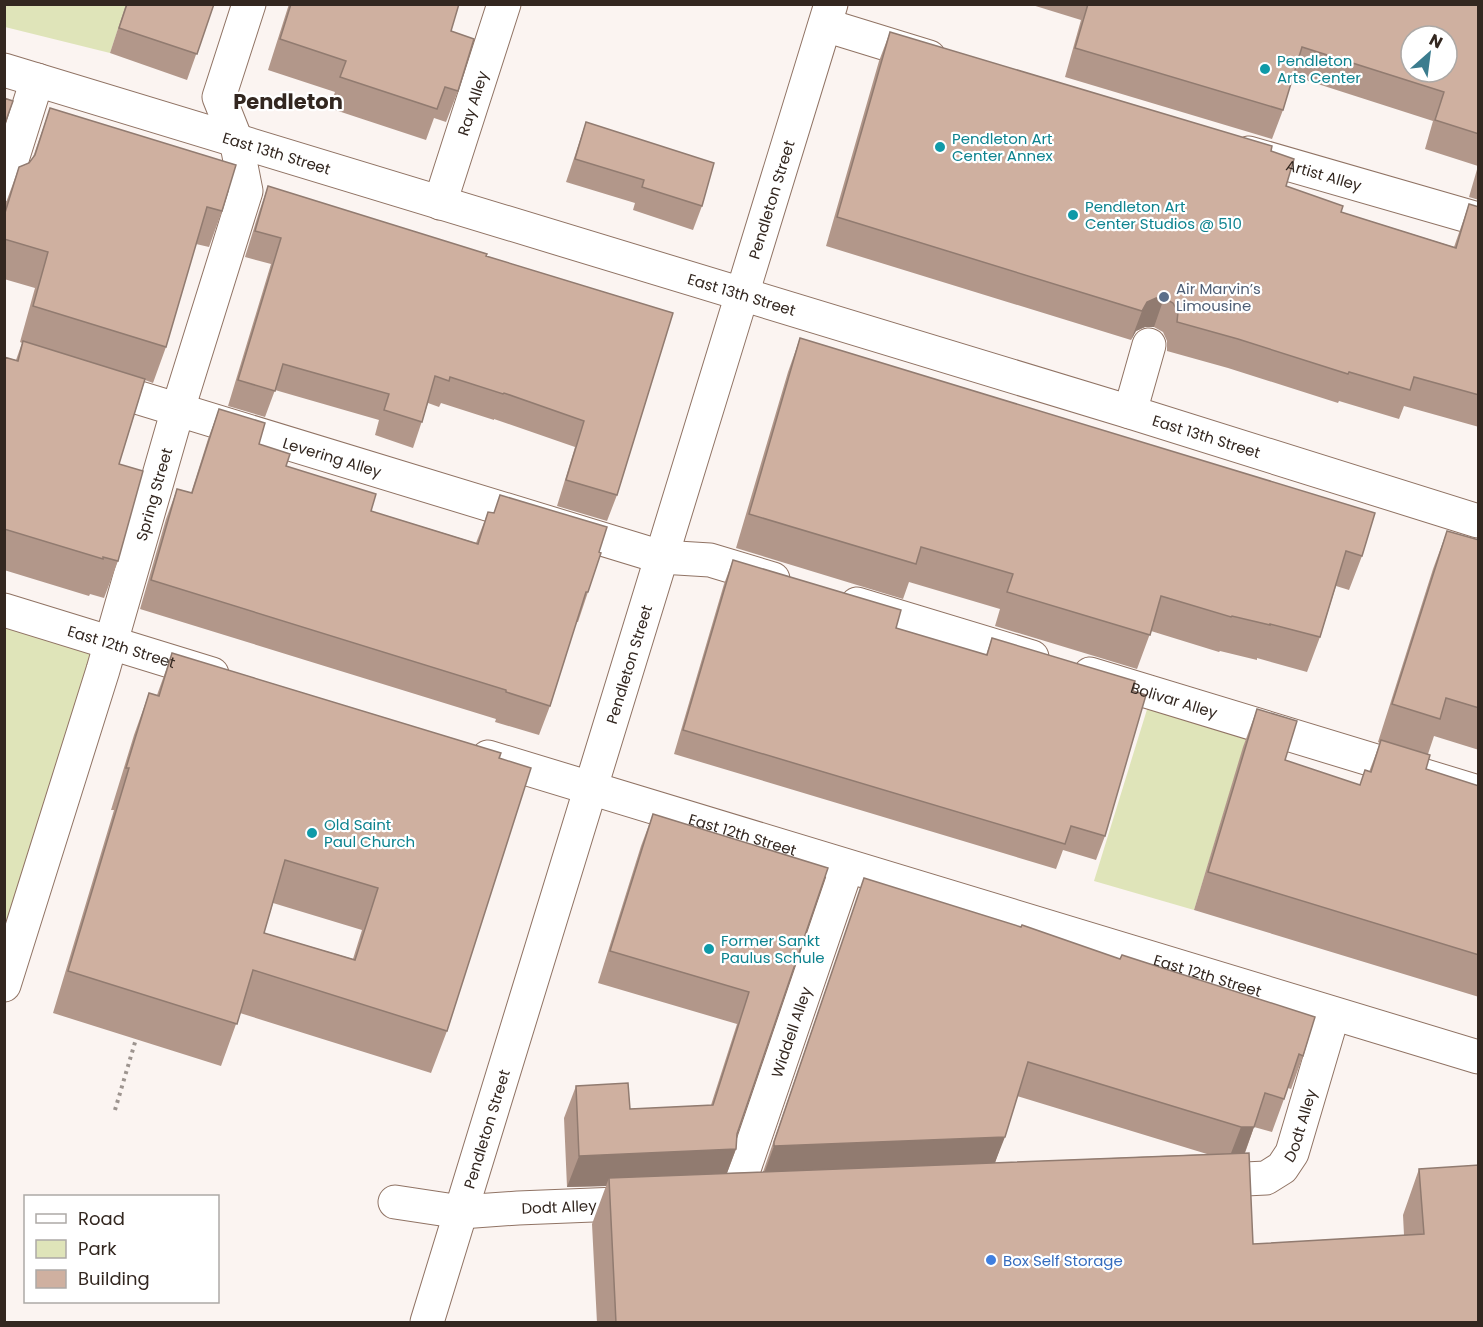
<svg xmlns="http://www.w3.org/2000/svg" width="1483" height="1327" font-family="Poppins,sans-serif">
<rect width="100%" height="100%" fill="#fbf4f1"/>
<path fill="#dfe4b9" d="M4 5H126L110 53 5 27Z
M5 611 111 643 5 985Z
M1149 703 1248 733 1194 910 1094 881Z"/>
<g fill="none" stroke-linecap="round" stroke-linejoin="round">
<g stroke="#907364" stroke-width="35">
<g id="minor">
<path d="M825 25 929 57"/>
<path id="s1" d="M4 70 1130 412 1478 521"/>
<path id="s2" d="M1249 153 1478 219"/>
<path d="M4 185 37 80"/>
<path id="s3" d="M440 203 504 4"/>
<path id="s4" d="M97 385 661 557 710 560 773 579"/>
<path d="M1130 412 1149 345"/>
<path d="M857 604 1032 657"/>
<path id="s5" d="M4 610 212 674"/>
<path id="s6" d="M1090 674 1478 792"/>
<path id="s7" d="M488 757 1478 1057"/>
<path id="s8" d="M4 985 103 670 178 409 246 191 236 140 219 97 249 4"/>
<path id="s9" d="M1204 1181 1266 1178 1282 1168 1292 1153 1333 1014"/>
<path id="s10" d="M743 1200V1172L847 867"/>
<path id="s11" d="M395 1202 461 1212 518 1208 643 1203"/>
<path id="s12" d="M427 1322 831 4"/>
</g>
</g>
<path stroke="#9d948f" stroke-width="4" stroke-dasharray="3 4.5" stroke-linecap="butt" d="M115 1110 136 1039"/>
<use href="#minor" stroke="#fff" stroke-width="33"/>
</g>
<path fill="#b2978a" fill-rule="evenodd" d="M126 4H214L187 80 110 53Z
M289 4H459L451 31 458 91 446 122 434 118 426 140 329 108 335 92 268 70Z
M1029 4H1479V200L1469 197 1478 166 1425 149 1433 121 1293 76 1283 110 1272 139 1065 77 1081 20Z
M890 32 1271 151 1286 186 1341 212 1454 247 1469 204 1479 207V427L1404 406 1399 419 1339 401 1338 403 1228 368 1167 351V341L1163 332 1154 327H1145L1136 331 1131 340 826 246 879 61Z
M50 108 222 211 209 247 196 244 166 347 153 383 145 380 119 464 118 561 104 598 90 594 89 596 4 570V357L16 360 22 343 20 342 35 288 4 279V208L19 167 29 163 32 160Z
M586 122 702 206 693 230 633 210 635 203 566 182Z
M268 186 486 256 673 313 617 495 607 521 557 506 575 447 494 419V420L441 403 439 407 428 403 413 448 375 435 379 420 275 390 265 417 228 406 271 264 245 257 259 212Z
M800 338 1362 556 1349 590 1336 586 1320 637 1307 672 1257 658V660L1220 651 1219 652 1151 631 1137 669 995 626 1000 609 909 582 903 599 736 548 788 372Z
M219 409 286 466 371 511 476 543 488 512 494 513 500 495 599 552 588 592 578 622H576L550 706 539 735 495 722 496 719 140 609 166 519 177 489 191 493 208 439Z
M1447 531 1479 540V750L1434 736 1428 754 1426 769 1479 786V997L1194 910 1243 747 1257 709 1285 760 1360 785 1365 770 1369 772 1380 743 1378 742 1433 569Z
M733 560 896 628 986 655 992 638 1133 691 1105 836 1096 860 1063 850 1056 869 674 754 724 584Z
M172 653 501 753 447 1031 431 1073 240 1013 221 1066 53 1013 114 810H111L134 735 149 693 157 695ZM273 903 362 930 353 959 264 933Z
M653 814 828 868 737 1134 736 1149 727 1173 763 1172 864 878 1303 1056 1291 1089 1288 1088 1272 1132 1254 1127 1245 1153 1253 1244 1404 1235 1403 1215 1419 1169 1479 1323H597L592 1224 606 1186 567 1187 564 1118 576 1086 630 1109 711 1105 737 1024 598 983 641 846ZM1017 1096 1207 1154 995 1163Z"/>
<path fill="#917b70" d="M1156 298H1164L1154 327H1145L1136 331 1131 340 1142 311 1147 302Z
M1241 1127H1254L1242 1160 1228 1161Z
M1005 1137 992 1170 762 1179 774 1146Z
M736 1149 724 1181 609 1178 606 1186 567 1187 579 1156Z"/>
<path fill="#cfb0a0" stroke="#917b70" stroke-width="1.5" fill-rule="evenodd" d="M127 4H214L197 54 119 28Z
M291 4H459L451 31 474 39 458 91 445 87 437 109 340 77 346 61 280 39Z
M1088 4H1479V134L1435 120 1444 92 1302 47 1283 110 1075 48ZM1411 36H1447V72H1411Z
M890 32 1272 146 1271 151 1294 159 1286 186 1343 206 1341 212 1456 248 1469 204 1479 207V395L1414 377 1410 390 1349 372 1348 374 1238 339 1177 322 1178 312 1173 303 1164 298H1156L1147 302 1142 311 837 217Z
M4 98 13 101 4 126Z
M50 108 236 165 222 211 207 207 166 347 33 306 48 252 4 239V216L19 167 29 163 35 155Z
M586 122 714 163 702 206 642 187 644 180 575 159Z
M268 186 487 254 486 256 673 313 617 495 566 480 584 421 504 393 503 394 450 377 449 381 435 376 422 422 384 410 389 394 283 364 275 391 238 380 281 238 255 231Z
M800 338 1375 513 1362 556 1346 551 1320 637 1270 624V625L1232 616 1231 617 1161 596 1150 635 1007 592 1013 574 921 547 916 564 749 514Z
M23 341 145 379 119 464 143 471 118 561 103 557V559L4 529V357L18 361Z
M219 409 265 423 259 444 290 454 286 466 376 494 371 511 478 544 488 512 494 513 500 495 607 527 599 552 601 553 588 592H586L550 706 506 692V690L151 580 177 489 192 493Z
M1447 531 1479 540V708L1446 698 1440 719 1392 704Z
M733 560 901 610 896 628 987 655 992 638 1135 681 1133 691 1146 695 1105 836 1071 826 1065 844 683 730Z
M172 653 501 753 499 758 531 768 447 1031 253 970 237 1024 68 971 129 768H126L149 693 159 696ZM285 860 378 888 355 960 264 933Z
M1257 709 1297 721 1285 760 1360 785 1365 770 1371 772 1381 740 1430 755 1426 769 1479 786V955L1208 872Z
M653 814 828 868 737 1134 736 1149 579 1156 576 1086 628 1083 630 1109 713 1105 749 992 610 951Z
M864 878 1021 927 1022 925 1120 959 1122 955 1315 1017 1303 1056 1299 1054 1284 1099 1265 1093 1254 1127H1241L1028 1062 1005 1137 774 1146V1142Z
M1249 1153 1253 1244 1424 1234 1419 1169 1479 1165V1322L616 1323 609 1178Z"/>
<g fill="#0f9aa8" stroke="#fff" stroke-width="2">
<circle cx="1265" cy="69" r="6"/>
<circle cx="940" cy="147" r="6"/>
<circle cx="1073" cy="215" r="6"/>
<circle cx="312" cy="833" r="6"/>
<circle cx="709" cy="949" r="6"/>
</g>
<circle fill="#5c6f8a" stroke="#fff" stroke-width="2" cx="1164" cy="297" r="6"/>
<circle fill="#3f7fe0" stroke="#fff" stroke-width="2" cx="991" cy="1260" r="6"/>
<g text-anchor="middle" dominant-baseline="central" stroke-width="4.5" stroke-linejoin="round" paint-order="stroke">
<g font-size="15" fill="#0d838f" stroke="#fff" text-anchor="start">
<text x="1277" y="60">Pendleton<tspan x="1277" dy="17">Arts Center</tspan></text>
<text x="952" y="138">Pendleton Art<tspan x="952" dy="17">Center Annex</tspan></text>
<text x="1085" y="206">Pendleton Art<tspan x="1085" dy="17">Center Studios @ 510</tspan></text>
<text x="324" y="824">Old Saint<tspan x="324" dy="17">Paul Church</tspan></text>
<text x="721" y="940">Former Sankt<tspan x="721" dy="17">Paulus Schule</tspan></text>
</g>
<g font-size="15" fill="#332720" stroke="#fff">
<text stroke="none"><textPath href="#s3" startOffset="105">Ray Alley</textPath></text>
<text stroke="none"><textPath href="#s1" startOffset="285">East 13th Street</textPath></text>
<text stroke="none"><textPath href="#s2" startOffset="78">Artist Alley</textPath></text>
<text stroke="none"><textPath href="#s12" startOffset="1174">Pendleton Street</textPath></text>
<text stroke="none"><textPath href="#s1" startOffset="771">East 13th Street</textPath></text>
<text stroke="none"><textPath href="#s1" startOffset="1257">East 13th Street</textPath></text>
<text stroke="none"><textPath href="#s4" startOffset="246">Levering Alley</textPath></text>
<text stroke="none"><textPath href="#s8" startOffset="513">Spring Street</textPath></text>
<text stroke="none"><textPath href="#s5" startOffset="123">East 12th Street</textPath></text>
<text stroke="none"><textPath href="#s12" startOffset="688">Pendleton Street</textPath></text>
<text stroke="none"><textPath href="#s6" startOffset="88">Bolivar Alley</textPath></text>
<text stroke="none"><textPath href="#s7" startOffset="266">East 12th Street</textPath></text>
<text stroke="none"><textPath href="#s7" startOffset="752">East 12th Street</textPath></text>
<text stroke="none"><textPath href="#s10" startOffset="176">Widdell Alley</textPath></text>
<text stroke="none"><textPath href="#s9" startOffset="128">Dodt Alley</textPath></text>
<text stroke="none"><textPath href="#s12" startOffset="202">Pendleton Street</textPath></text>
<text stroke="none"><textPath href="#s11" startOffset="165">Dodt Alley</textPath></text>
</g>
<g font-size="15" fill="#4e5e75" stroke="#fff" text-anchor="start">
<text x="1176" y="288">Air Marvin’s<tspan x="1176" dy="17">Limousine</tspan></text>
</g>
<g font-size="15" fill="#366cbe" stroke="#fff" text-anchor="start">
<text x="1003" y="1260">Box Self Storage</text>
</g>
<g font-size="21" font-weight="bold" fill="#332720" stroke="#fff">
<text x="288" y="101">Pendleton</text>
</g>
</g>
<rect width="1483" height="1327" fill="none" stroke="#332720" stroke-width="12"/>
<rect x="24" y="1195" width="195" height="108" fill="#ffffff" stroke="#ada9a6" stroke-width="1.5"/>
<rect x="36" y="1214" width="30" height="9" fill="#ffffff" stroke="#ada9a6" stroke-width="1.5"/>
<text x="78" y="1225" font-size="18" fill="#332720">Road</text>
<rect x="36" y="1240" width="30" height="18" fill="#dfe4b9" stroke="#ada9a6" stroke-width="1.5"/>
<text x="78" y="1255" font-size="18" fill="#332720">Park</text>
<rect x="36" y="1270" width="30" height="18" fill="#cfb0a0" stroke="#ada9a6" stroke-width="1.5"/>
<text x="78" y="1285" font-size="18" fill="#332720">Building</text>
<g transform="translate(1429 54) rotate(28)"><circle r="28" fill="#ffffff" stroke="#ada9a6" stroke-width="1.5"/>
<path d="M0-4.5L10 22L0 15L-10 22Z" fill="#3b7c8e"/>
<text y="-9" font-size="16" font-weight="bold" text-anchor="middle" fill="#332720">N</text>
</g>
</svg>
